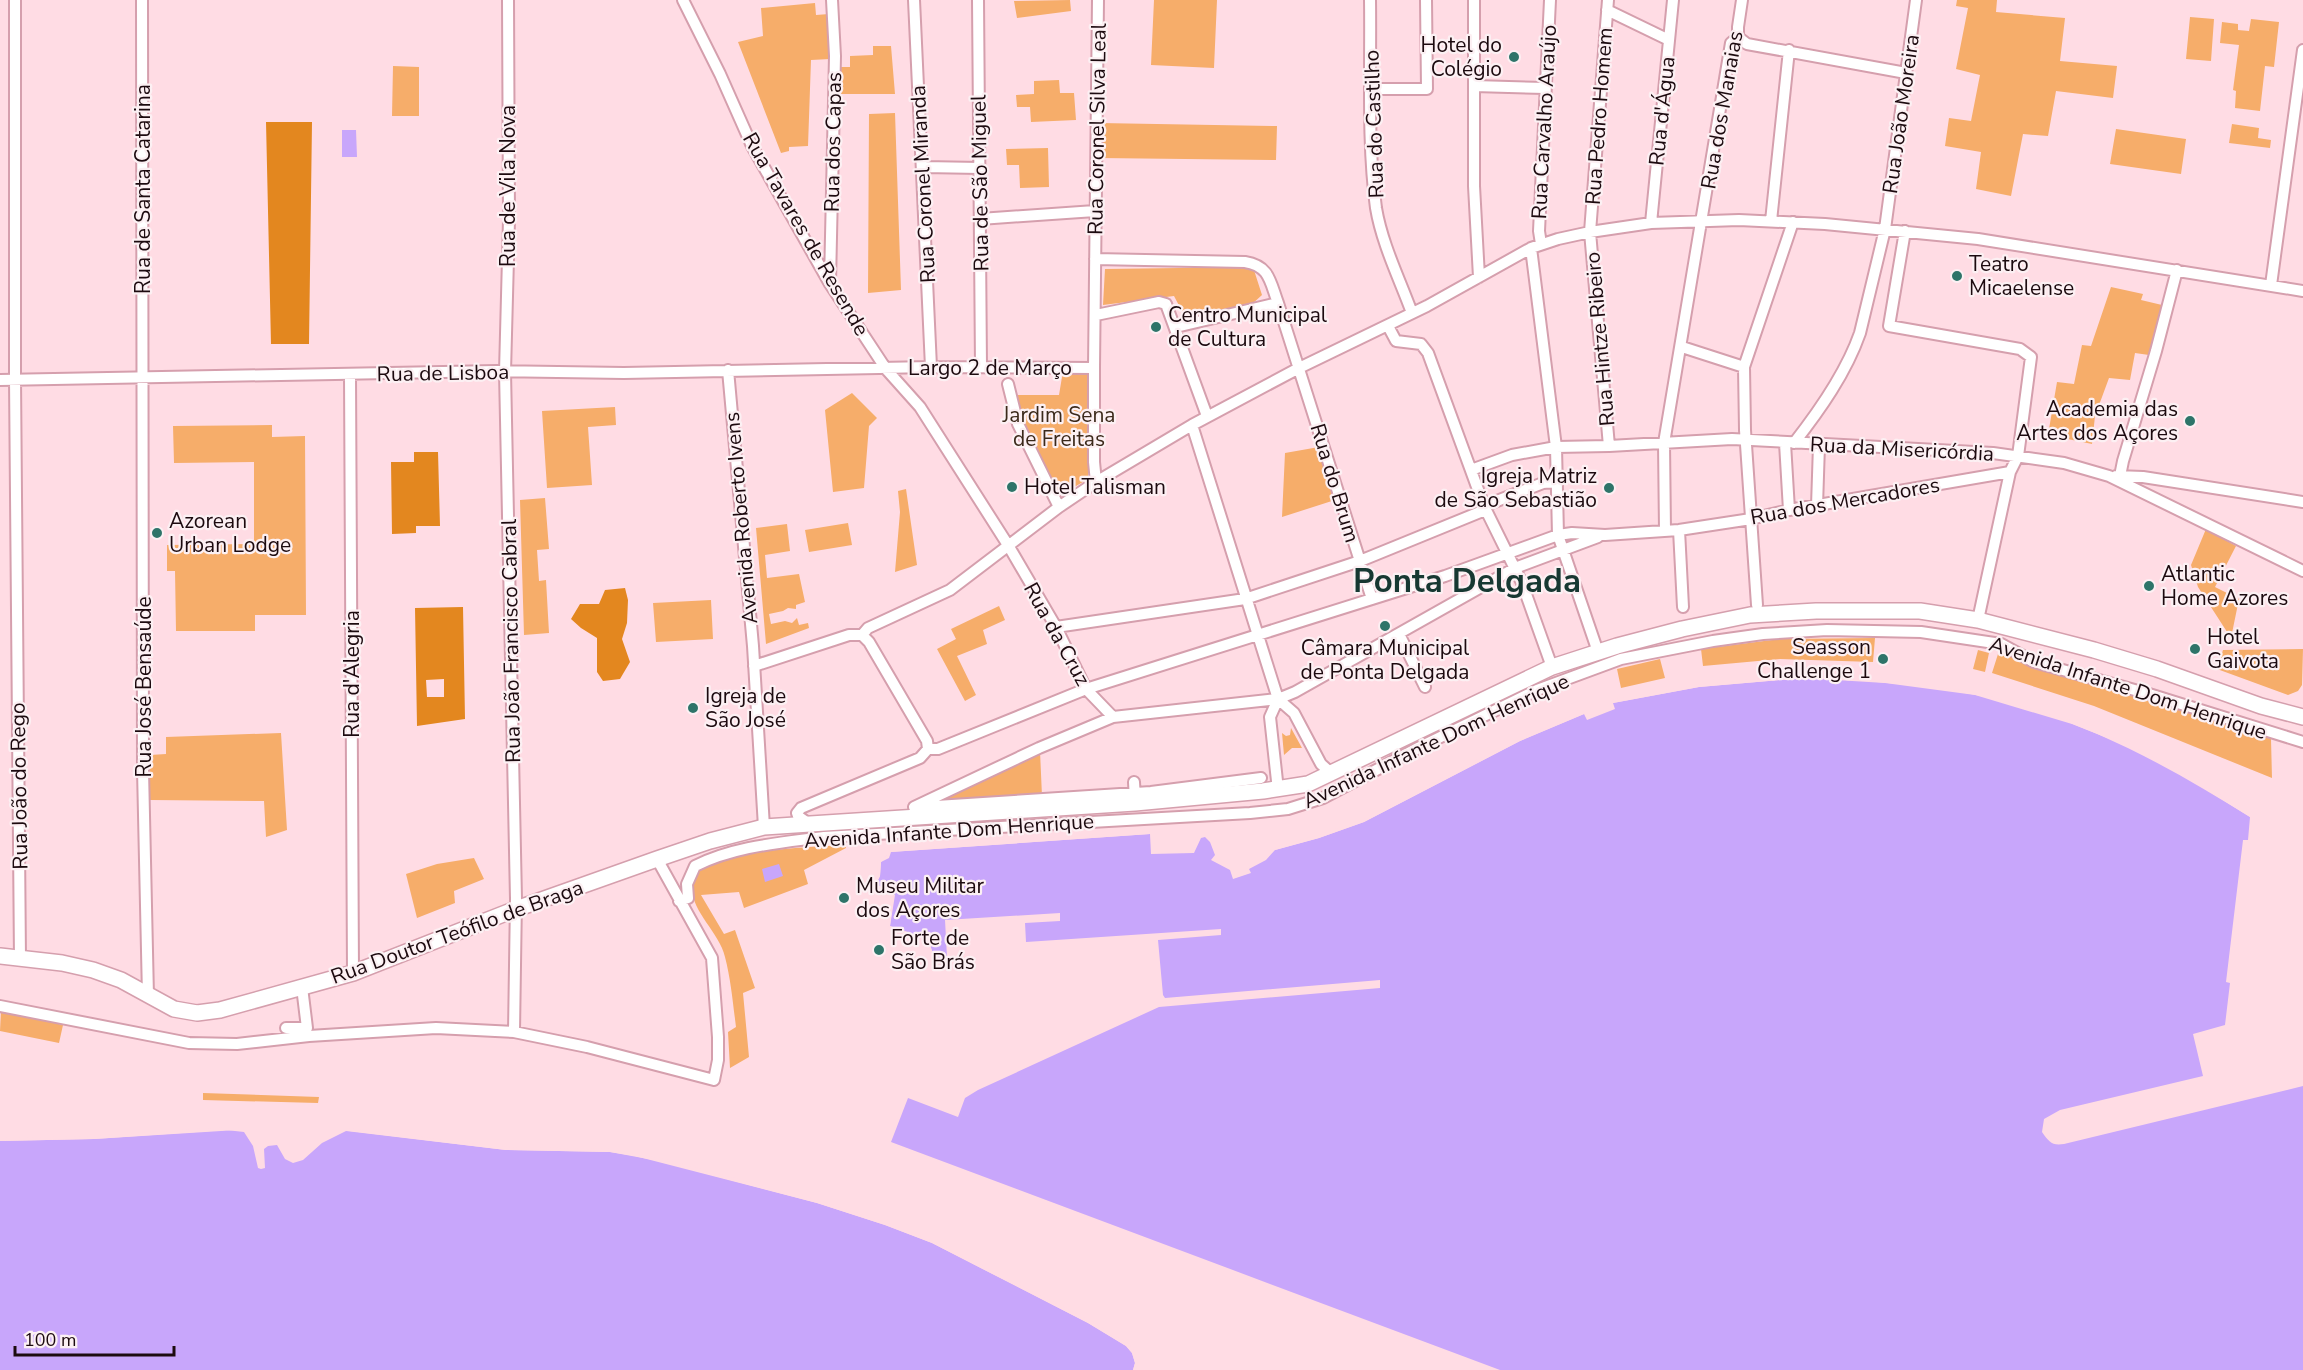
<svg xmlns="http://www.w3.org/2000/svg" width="2303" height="1370" font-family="'Nunito Sans',sans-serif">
<rect width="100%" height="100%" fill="#ffdce4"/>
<path fill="#f6ad6a" d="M1070 0 1071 11 1017 18 1014 1Z
M1154 0H1217L1214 68 1151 65Z
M1957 0H1997L1996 12 2065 18 2060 61 2117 66 2113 98 2056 91 2048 136 2023 134 2011 196 1976 189 1981 152 1945 146 1949 118 1971 121 1980 75 1956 69 1968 8 1956 6Z
M815 3 816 15 829 14 830 59 811 60 808 146 789 147V151L781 153 738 42 763 36 761 8Z
M2190 17 2214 19 2211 61 2186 59Z
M2251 19 2279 22 2274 67 2265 66 2260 111 2235 108 2236 91 2233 90 2239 45 2220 43 2222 22 2238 24V30L2249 31Z
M873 46H891L895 94H840L839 67H850V56L873 55Z
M393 66 419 67V116H392Z
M1059 80 1060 93H1074L1076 120 1031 122 1030 107H1017L1016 95 1034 94V81Z
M895 113 901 290 868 293 869 114Z
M1099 123 1277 126 1276 160 1099 158Z
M2232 124 2259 128 2258 138 2271 140 2270 148 2229 143Z
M2116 129 2186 139 2181 174 2110 164Z
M1048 148 1049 187 1020 188 1019 165H1007L1006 149Z
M1253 267 1262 295 1251 305 1185 317 1174 296 1103 305 1105 269Z
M2111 287 2143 294 2141 300 2162 305 2149 355 2135 353 2130 380 2109 378 2095 416 2092 444 2048 435 2057 382 2074 384 2082 345 2091 346Z
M1063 371 1091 372 1088 479 1059 496 1023 426 1017 395H1059Z
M852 393 877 418 869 426 864 488 833 492 825 410Z
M615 407 616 425 588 427 592 485 547 488 542 411Z
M272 425V437L305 436 306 615H255V631H176L175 571H167V545L254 544V462L174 463 173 426Z
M1319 447 1335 500 1282 517 1285 453Z
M906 489 917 565 895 572 900 512 898 491Z
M545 498 549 549 537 550 539 581 546 580 549 633 524 635 520 500Z
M848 523 852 545 809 552 805 530Z
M787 524 790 551 765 555 767 578 799 574 805 602 796 605V609L788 608 783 611 769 614 771 624 785 621 792 623 797 618 799 625 808 623 809 628 766 644 756 528Z
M2206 529 2236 546 2215 587 2239 599 2231 638 2198 587 2191 565Z
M711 600 713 639 656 642 653 603Z
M999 606 1005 620 983 630 987 644 957 656 976 695 965 701 937 649 956 639 951 629Z
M1875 638 1873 662 1780 659 1703 666 1701 649 1780 639Z
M2303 649 2302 685 2298 691 2288 695 2217 669 2223 650Z
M1978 650 1989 653 1985 672 1973 669Z
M1998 654 2034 662 2211 718 2271 739 2272 778 2094 706 1992 673Z
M1660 659 1665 678 1621 688 1617 669Z
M1291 728 1302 748H1292L1284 755 1282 733 1286 736 1290 735Z
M281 733 287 830 266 837 264 801 150 800V755L166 754V737Z
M1040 751 1042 796 938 803V800Z
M846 845V848L804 870 808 884 744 908 739 892 701 895 724 934 735 930 755 988 743 993 749 1057 730 1068 728 1032 736 1027C733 1004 731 980 725 957 718 927 680 905 696 872 732 850 803 847 846 845Z
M474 858 484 879 454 891 455 903 417 918 406 874 437 864Z
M1 1011 63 1025 59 1043 0 1031Z
M203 1093 319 1097 318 1103 203 1100Z"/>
<path fill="#e3871f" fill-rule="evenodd" d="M266 122H312L309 344H271Z
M414 452H438L440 526H416V533L392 534 391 462H414Z
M625 588 628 600 627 623 622 639 630 662 620 679 603 681 597 672V638L581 628 571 619 580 604H599L605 590Z
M463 607 465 719 417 726 415 608ZM444 679V697H427L426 680Z"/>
<path fill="#c8a6fb" d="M342 130H356L357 157H342Z
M1803 678C1861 680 1920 684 1976 695 2076 715 2165 764 2250 817L2248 840H2243L2226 982 2230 983 2225 1025 2193 1034 2203 1076 2060 1110 2044 1119 2042 1132C2049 1142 2052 1146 2064 1144L2303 1086V1370H1500L891 1142 908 1098 958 1117 965 1098 978 1090 1159 1007 1380 988V980L1165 998 1163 995 1158 940 1221 935V929L1026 942 1025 923 1060 921V913L945 920 947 957 934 958 927 934H913L890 926 894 895 876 884 880 876 881 862 890 852 1150 834 1151 854 1194 853 1201 838 1205 837 1210 842 1215 855 1211 860 1230 870 1233 879 1251 873 1249 869 1266 860 1275 850 1319 838 1364 822 1520 741 1584 714 1587 720 1615 709 1613 703 1699 687Z
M779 864 783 876 765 882 762 869Z
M226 1130 244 1132 253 1146 258 1168 261 1169 265 1168 264 1149 268 1146 277 1145 285 1159 293 1163 303 1160 322 1143 346 1131 506 1150 610 1152 659 1161 817 1203 885 1225 932 1243 1088 1323 1126 1346 1132 1353 1135 1363 1133 1370H0V1141L94 1139Z"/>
<path fill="#ffdce4" d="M1803 675 1885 680 1976 692 2073 721 2159 759 2251 813 2250 817 2189 779 2125 745 2072 724 1975 695 1885 683 1803 678 1699 687 1613 703 1612 700 1698 684Z
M1583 711 1584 714 1520 741 1364 822 1319 838 1275 850 1276 847 1318 835 1363 819 1519 738Z
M1149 831 1150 834 891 852 889 858 881 862 880 876 876 884 895 895 890 926 913 934H927L934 958 947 957 948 960H932L925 937H913L888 928 891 896 873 885 877 875 878 861 886 856 890 849Z
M226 1127 241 1128 237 1130 94 1139 0 1141V1138L94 1136Z
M346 1128 506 1147 610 1149 660 1158 818 1200 886 1222 933 1241 1089 1320 1129 1344 1135 1352 1138 1363 1136 1370H1133L1135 1363 1132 1353 1126 1346 1088 1323 932 1243 885 1225 817 1203 635 1156 610 1152 506 1150 341 1130Z"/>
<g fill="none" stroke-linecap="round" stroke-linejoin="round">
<g stroke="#d59fad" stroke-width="14">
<path id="street" d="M15 0V379L20 960
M142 0 143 770 148 996
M508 0 509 220 505 372 516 899 514 1032
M683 0 720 74 752 146 830 284 886 369 920 407 1008 545 1056 627 1086 689 1113 717
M914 0 931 367
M978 0 981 367
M1370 0C1371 67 1367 143 1376 208 1382 244 1400 280 1412 313
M1474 0V186L1479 277
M1608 0 1590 232 1609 446
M1607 10 1669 40
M1738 37 1747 44 1906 73
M1738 37V27L1742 0
M1474 86 1545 88
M1372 89H1427L1426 0
M924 167 980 168
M980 219 1095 211
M1771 221 1789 50
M1651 223 1673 0
M1905 231 1889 326 2020 349 2031 357 2018 456 2010 472 1978 620
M1541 244 1539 231 1550 0
M1095 259 1245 262C1270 266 1270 282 1278 303L1372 599
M830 282 835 56 832 0
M2271 285 2303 50
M1096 315 1159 302 1166 304 1207 416
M1388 326 1396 341 1421 344 1428 353 1484 506 1522 583 1552 667
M1176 327 1278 303
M1682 347 1744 367
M728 370 753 646 764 827
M350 375 353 973
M0 380 497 371 624 373 931 367 1094 368
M1008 384 1018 424 1059 507
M1192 425 1278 699 1294 713 1321 764 1331 773
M1785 443 1789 510
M1794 443C1820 410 1846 373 1860 333L1885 229 1916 0
M1471 470 1512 455 1556 447 1531 248
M2116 476 2143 477 2303 502
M2120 476 2123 461 2156 351 2177 270
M1096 482 1094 462V368L1098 0
M1484 506 1543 483 1557 482
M1817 506 1819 445
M1679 530 1683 607
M1665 531 1664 443 1731 43 1738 37
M1757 605 1745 430 1744 367 1793 222
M1056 627 1245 599 1360 561 1485 510
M1399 634 1425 687
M862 635 868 628 950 590 1059 507 1096 482 1192 425 1299 368 1427 306 1531 248 1558 239 1590 232 1651 223 1739 220 1825 224 1978 239 2303 291
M1598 652 1558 535 1556 447 1609 446 1732 439 1993 453 2064 463 2109 476 2303 571
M754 666 849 635H862L869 642 927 741 928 749 920 758 801 808 797 813 798 816 808 823
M928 749H938L1086 689 1445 576 1558 535 1572 533 1605 535 1679 530 1751 519 1789 510 2010 472
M1134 782 1135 800
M1278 790 1270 717 1278 699
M914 807 1039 748 1113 717 1278 699 1295 692 1515 568 1598 537
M921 807 1151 792 1261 778
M679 901 688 898 687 884 695 866C735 846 780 843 824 837L1250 813 1288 809 1323 798 1418 748 1537 690 1621 659 1713 641 1763 634 1827 630 1921 632 2001 644 2034 662 2149 694 2303 742
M0 1006 189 1043 237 1044 309 1036 436 1028 514 1032 587 1047 714 1080 718 1060V1037L712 958 657 859
M286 1028H307L302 987"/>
</g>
<g stroke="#d59fad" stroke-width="18">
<path id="secondary" d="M0 956 62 963 93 970 121 980 174 1009 197 1013 220 1010 353 973 516 909 657 859 710 841 764 827 1135 803 1263 791 1308 784 1552 667 1617 646 1682 629 1750 615 1816 611H1920L1978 620 2094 650 2157 669 2261 706 2303 717"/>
</g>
<use href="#street" stroke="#fff" stroke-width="10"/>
<use href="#secondary" stroke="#fff" stroke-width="15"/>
</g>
<g fill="#2e7469" stroke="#fcf0f3" stroke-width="2">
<circle cx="1514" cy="57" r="6"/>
<circle cx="1957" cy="276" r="6"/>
<circle cx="1156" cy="327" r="6"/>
<circle cx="2190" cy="421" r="6"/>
<circle cx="1012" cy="487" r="6"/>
<circle cx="1609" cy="488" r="6"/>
<circle cx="157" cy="533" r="6"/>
<circle cx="2149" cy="586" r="6"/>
<circle cx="1385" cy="626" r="6"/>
<circle cx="2195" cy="649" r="6"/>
<circle cx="1883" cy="659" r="6"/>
<circle cx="693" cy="708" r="6"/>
<circle cx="844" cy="898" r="6"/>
<circle cx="879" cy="950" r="6"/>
</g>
<g text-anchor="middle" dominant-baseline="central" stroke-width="4.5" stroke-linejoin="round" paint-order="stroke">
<g font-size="21" fill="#1c0a0f" stroke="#fcf0f3" text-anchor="start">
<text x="1502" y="45" text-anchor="end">Hotel do<tspan x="1502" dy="24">Colégio</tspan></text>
<text x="1969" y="264">Teatro<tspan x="1969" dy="24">Micaelense</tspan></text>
<text x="1168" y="315">Centro Municipal<tspan x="1168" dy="24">de Cultura</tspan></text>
<text x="2178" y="409" text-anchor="end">Academia das<tspan x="2178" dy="24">Artes dos Açores</tspan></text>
<text x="1597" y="476" text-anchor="end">Igreja Matriz<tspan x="1597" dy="24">de São Sebastião</tspan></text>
<text x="1024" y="487">Hotel Talisman</text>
<text x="169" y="521">Azorean<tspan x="169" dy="24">Urban Lodge</tspan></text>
<text x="2161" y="574">Atlantic<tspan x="2161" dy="24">Home Azores</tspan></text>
<text x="2207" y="637">Hotel<tspan x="2207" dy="24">Gaivota</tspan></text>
<text x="1871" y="647" text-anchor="end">Seasson<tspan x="1871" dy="24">Challenge 1</tspan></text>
<text x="1385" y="648" text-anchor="middle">Câmara Municipal<tspan x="1385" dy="24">de Ponta Delgada</tspan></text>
<text x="705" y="696">Igreja de<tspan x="705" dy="24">São José</tspan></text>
<text x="856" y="886">Museu Militar<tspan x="856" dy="24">dos Açores</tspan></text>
<text x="891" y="938">Forte de<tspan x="891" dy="24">São Brás</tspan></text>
</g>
<g font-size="21" fill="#1c0a0f" stroke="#fcf0f3">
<text transform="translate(1722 110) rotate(-80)">Rua dos Manaias</text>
<text transform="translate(1662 111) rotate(-84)">Rua d'Água</text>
<text transform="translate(1901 114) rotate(-82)">Rua João Moreira</text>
<text transform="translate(1599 116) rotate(-86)">Rua Pedro Homem</text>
<text transform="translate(1544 122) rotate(-87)">Rua Carvalho Araújo</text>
<text transform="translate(1374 124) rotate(-92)">Rua do Castilho</text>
<text transform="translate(1097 129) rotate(-89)">Rua Coronel Silva Leal</text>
<text transform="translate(833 142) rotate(-89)">Rua dos Capas</text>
<text transform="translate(980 183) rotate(-91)">Rua de São Miguel</text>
<text transform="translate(923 184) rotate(-93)">Rua Coronel Miranda</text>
<text transform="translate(508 186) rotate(-90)">Rua de Vila Nova</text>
<text transform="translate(143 189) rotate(-90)">Rua de Santa Catarina</text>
<text transform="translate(806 234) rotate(60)">Rua Tavares de Resende</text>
<text transform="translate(1600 339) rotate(-95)">Rua Hintze Ribeiro</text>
<text x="990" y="368">Largo 2 de Março</text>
<text transform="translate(443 373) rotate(-1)">Rua de Lisboa</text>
<text transform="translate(1902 449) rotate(3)">Rua da Misericórdia</text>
<text transform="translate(1335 483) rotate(73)">Rua do Brum</text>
<text transform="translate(1845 501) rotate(-10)">Rua dos Mercadores</text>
<text transform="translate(741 518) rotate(-95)">Avenida Roberto Ivens</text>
<text transform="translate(1057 634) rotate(61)">Rua da Cruz</text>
<text transform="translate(511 641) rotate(-91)">Rua João Francisco Cabral</text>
<text transform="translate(352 674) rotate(-90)">Rua d'Alegria</text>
<text transform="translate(144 687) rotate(-90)">Rua José Bensaúde</text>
<text transform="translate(2128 688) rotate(18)">Avenida Infante Dom Henrique</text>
<text transform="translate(1436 741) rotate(-25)">Avenida Infante Dom Henrique</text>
<text transform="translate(19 786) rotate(-91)">Rua João do Rego</text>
<text transform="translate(949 831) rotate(-4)">Avenida Infante Dom Henrique</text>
<text transform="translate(457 932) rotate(-20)">Rua Doutor Teófilo de Braga</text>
</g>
<g font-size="21" fill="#3b291a" stroke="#fcf0f3">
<text x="1059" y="415">Jardim Sena<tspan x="1059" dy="24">de Freitas</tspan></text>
</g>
<g font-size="33" font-weight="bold" fill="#173832" stroke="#fcf0f3">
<text x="1467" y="581">Ponta Delgada</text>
</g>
</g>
<path d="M15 1346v9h159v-9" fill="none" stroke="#1c0a0f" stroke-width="3"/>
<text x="24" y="1346" font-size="18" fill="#1c0a0f" stroke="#fcf0f3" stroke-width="4.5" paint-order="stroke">100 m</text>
</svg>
